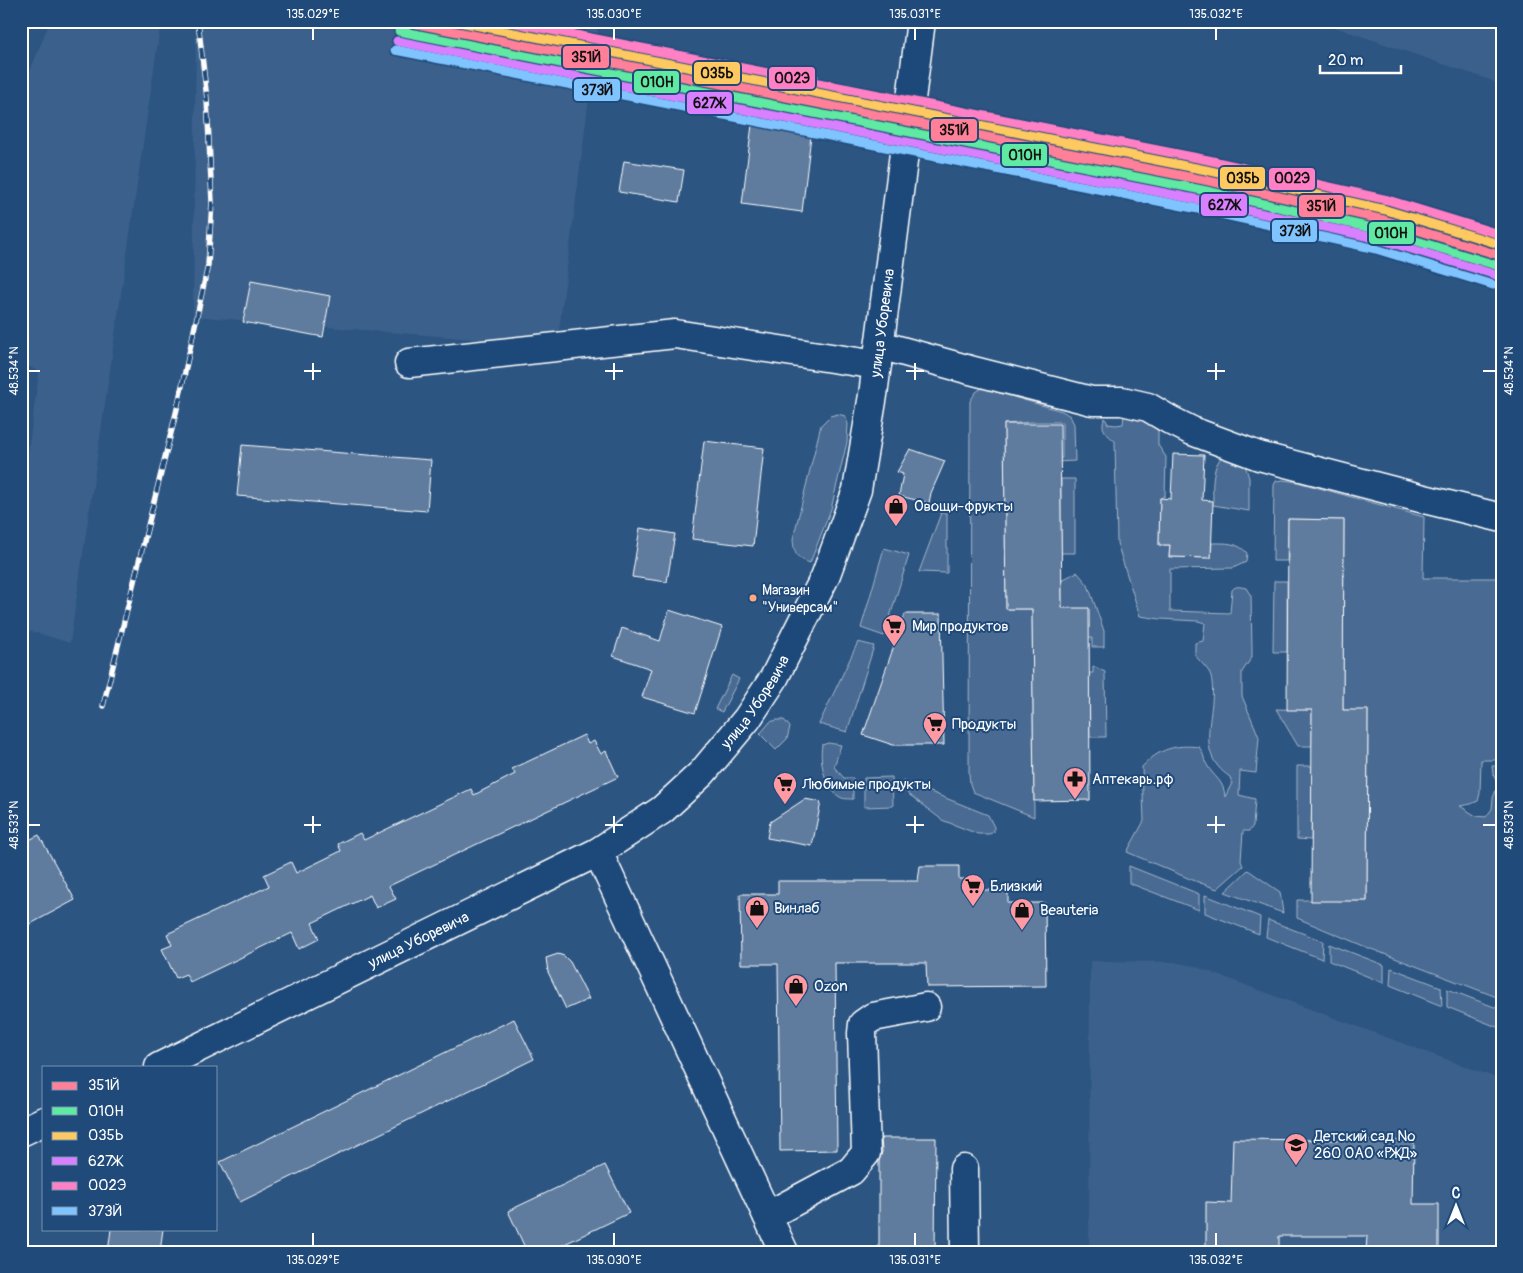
<svg xmlns="http://www.w3.org/2000/svg" width="1523" height="1273" font-family="Pangolin,sans-serif">
<rect width="100%" height="100%" fill="#2c5582"/>
<filter id="ink" filterUnits="userSpaceOnUse"><feTurbulence type="fractalNoise" baseFrequency=".02" numOctaves="2"/><feDisplacementMap in="SourceGraphic" scale="10" xChannelSelector="R" yChannelSelector="G"/><feConvolveMatrix kernelMatrix="1 2 1 2 8 2 1 2 1" color-interpolation-filters="sRGB"/></filter>
<g filter="url(#ink)">
<path fill="#3b618b" d="M50 21H161L70 643 21 628V503L39 372 21 362V94Z
M196 21H599L557 346 193 316Z
M1317 21H1502V87L1490 80Z
M1090 961 1174 962 1194 966 1502 1080V1252H1089Z"/>
<path fill="#486b92" stroke="#a4b5c8" d="M982 388 1062 411 1070 416 1074 424 1075 461 1057 462V458H1062V422H1031L1004 424 1006 609H1032L1034 817 973 792 970 784 969 773 970 401 976 392Z
M1128 407 1158 428V445L1166 457 1165 496 1160 498 1159 545H1170L1169 557 1211 558 1212 543C1226 543 1237 542 1247 553L1246 562 1233 568 1170 569V611L1230 613 1232 590C1236 585 1240 587 1246 588L1251 596 1252 652V657L1242 672V696L1259 737 1256 773 1240 771 1239 795 1255 799 1253 826 1249 831H1243L1241 861 1243 866 1217 889 1190 879 1127 852 1144 821 1142 767C1158 749 1176 744 1199 747 1205 755 1203 759 1207 765 1214 778 1224 780 1225 797L1232 783 1230 777C1191 751 1219 713 1211 676 1209 669 1199 661 1195 655V643L1203 641 1205 623 1198 621 1160 619 1140 616 1117 543 1115 441C1107 435 1099 428 1105 418L1108 424 1116 425 1123 424 1124 414Z
M838 414 845 416 848 424 847 442 831 509 810 563C796 558 794 554 793 539L821 425 830 416Z
M1227 453 1244 462 1249 478V511L1213 505C1213 487 1210 463 1227 453Z
M1061 479H1075V553H1061Z
M1283 480 1297 482 1424 517 1423 578H1502V760H1481L1480 793 1478 801 1471 804 1460 806 1476 816 1486 817 1492 809 1493 798 1498 785 1493 774 1492 766H1502V999L1366 947 1297 918V900L1367 901 1368 711 1343 710 1344 520 1288 519 1287 561H1273L1274 485 1276 481Z
M941 513H947V573L919 572Z
M884 548 909 555 884 636 861 628Z
M1077 572 1088 585 1104 631V647H1092V638H1089L1062 608V580Z
M1274 581H1287V652H1273Z
M858 642 874 646 847 732 819 724Z
M1093 666 1105 672 1106 737H1090L1089 673H1093Z
M732 675 739 679 722 712 715 709Z
M1276 709 1312 710V746H1298Z
M777 720H784L790 727 787 739 776 750 760 734 770 722Z
M828 743 841 745 834 767 844 778H853V799C850 799 845 799 842 798 825 791 819 761 822 745Z
M1297 766H1312L1311 840 1297 839Z
M892 777 893 806 864 807V778Z
M903 781 988 815 994 827V832L989 834H978L942 820 902 789Z
M1129 866 1199 894V910L1129 883Z
M1248 870 1280 892 1283 913 1225 892Z
M1205 895 1260 917 1259 934 1205 913Z
M1268 920 1323 941 1322 959 1266 937Z
M1329 944 1384 965V983L1329 961Z
M1391 968 1441 987 1442 1006 1390 985Z
M1447 989 1502 1010V1029L1447 1007Z"/>
<path fill="#5e7c9f" stroke="#fff" d="M759 69 818 76 802 212 742 204Z
M624 161 684 170 679 202 619 192Z
M251 281 330 296 323 337 243 322Z
M1004 424H1060L1062 608H1089L1090 800 1034 801 1032 609H1006Z
M704 441 764 448 753 546 692 539Z
M242 445 431 460 427 511 237 496Z
M910 449 945 461 931 493 929 503 899 496 903 474 897 472Z
M1173 454 1204 455 1202 500 1213 501 1211 558 1169 557 1170 545H1159L1160 498 1171 499Z
M1288 519 1344 520 1343 710H1368L1367 901H1311L1312 710H1287Z
M640 528 675 534 667 582 632 577Z
M669 610 722 627 695 713 642 697 651 669 613 656 622 628 660 641Z
M905 614H941L944 745H893L863 735Z
M584 735 588 744 594 741 601 754 606 751 618 777 389 886 396 899 376 908 370 895 312 923 319 939 299 949 292 933 190 982 186 974 176 978 162 949 172 945 167 934 269 886 264 875 291 862 296 873 341 851 338 844 360 833 364 840 471 789 474 795 515 774 512 769Z
M805 799 821 802 812 846 767 838 770 822Z
M39 835 75 900 21 929V844Z
M920 866H959V879H983V890H1008V903H1045L1046 986 927 987 926 963H835L837 1150 780 1151 778 964H741L740 894H778V881H918Z
M558 954 564 956 570 962 589 999 566 1009 548 972 546 958Z
M514 1019 534 1059 240 1202 220 1162Z
M881 1138H936L935 1252H879V1160L882 1152Z
M1233 1139 1414 1141 1413 1204H1439V1252H1366L1367 1236H1279V1252H1206V1202L1231 1203Z
M605 1165 629 1213 548 1252H527L508 1211Z
M111 1229H163L160 1252H108Z"/>
<g fill="none" stroke-linecap="round" stroke-linejoin="round">
<g stroke="#fff" stroke-width="31">
<path id="minor" d="M880 345 970 370 1092 401H1122L1148 407 1170 420 1192 431 1259 456 1424 499 1502 518
M598 852 784 1252
M964 1169 965 1252
M767 1216 851 1171 866 1153 862 1033 863 1024 873 1017 926 1007"/>
</g>
<g stroke="#fff" stroke-width="31">
<g id="secondary">
<path d="M409 363 675 334 877 365"/>
<path id="s1" d="M159 1067 598 852 662 810 702 773 747 719 774 678 825 577 857 490 873 395 921 21"/>
<path d="M21 1132 44 1121"/>
</g>
</g>
<use href="#minor" stroke="#1f4a7a" stroke-width="28"/>
<use href="#secondary" stroke="#1f4a7a" stroke-width="28"/>
<g stroke="#fff" stroke-width="5.5">
<path id="rail" d="M103 706 177 409 208 265 212 202 207 99 198 21"/>
</g>
<use href="#rail" stroke="#1f4a7a" stroke-width="4" stroke-dasharray="11" stroke-linecap="butt"/>
<g stroke="#1f4a7a" stroke-width="12">
<path id="rail-1" d="M402 21 1204 180 1384 220 1502 256"/>
</g>
<g stroke="#1f4a7a" stroke-width="12">
<path id="rail-2" d="M399 31 1202 190 1381 230 1499 266"/>
</g>
<g stroke="#1f4a7a" stroke-width="12">
<path id="rail-3" d="M454 21 1206 170 1386 210 1502 245"/>
</g>
<g stroke="#1f4a7a" stroke-width="12">
<path id="rail-4" d="M397 41 1200 200 1379 239 1496 275"/>
</g>
<g stroke="#1f4a7a" stroke-width="12">
<path id="rail-5" d="M505 21 1208 160 1388 200 1502 235"/>
</g>
<g stroke="#1f4a7a" stroke-width="12">
<path id="rail-6" d="M395 50 1198 209 1376 249 1493 285"/>
</g>
<use href="#rail-1" stroke="#ff8098" stroke-width="9"/>
<use href="#rail-2" stroke="#60e9a3" stroke-width="9"/>
<use href="#rail-3" stroke="#fdc960" stroke-width="9"/>
<use href="#rail-4" stroke="#d880ff" stroke-width="9"/>
<use href="#rail-5" stroke="#ff80c5" stroke-width="9"/>
<use href="#rail-6" stroke="#80c4ff" stroke-width="9"/>
</g>
</g>
<path fill="none" stroke="#fff" stroke-width="2" d="M313 28V40M614 28V40M915 28V40M1216 28V40M313 363V380M614 363V380M915 363V380M1216 363V380M28 371H40M304 371H321M605 371H623M906 371H924M1207 371H1225M1483 371H1496M313 816V833M614 816V833M915 816V833M1216 816V833M28 825H40M304 825H321M605 825H623M906 825H924M1207 825H1225M1483 825H1496M313 1233V1246M614 1233V1246M915 1233V1246M1216 1233V1246"/>
<defs>
<g id="shop-pin" transform="scale(1.25)"><path d="M0 17L-7.5 6A9.5 9.5 0 1 1 7.5 6Z" fill="#ff9aa2" stroke="#1f4a7a"/><path d="M-5-2.5h2.3a2.7 3.5 0 0 1 5.4 0H5L5.5 6h-11ZM-1.5-2.5h3a1.5 2.3 0 0 0-3 0Z" fill="#111"/></g>
<g id="supermarket-pin" transform="scale(1.25)"><path d="M0 17L-7.5 6A9.5 9.5 0 1 1 7.5 6Z" fill="#ff9aa2" stroke="#1f4a7a"/><path d="M-6-5.5h2.5l.6 2H6L4.5 2H-2.5L-4.4-4H-6ZM-1.5 3.2a1.3 1.3 0 1 0 .1 0ZM3 3.2a1.3 1.3 0 1 0 .1 0Z" fill="#111"/></g>
<g id="pharmacy-pin" transform="scale(1.25)"><path d="M0 17L-7.5 6A9.5 9.5 0 1 1 7.5 6Z" fill="#ff9aa2" stroke="#1f4a7a"/><path d="M-2-6h4v4h4v4h-4v4h-4v-4h-4v-4h4Z" fill="#111"/></g>
<g id="school-pin" transform="scale(1.25)"><path d="M0 17L-7.5 6A9.5 9.5 0 1 1 7.5 6Z" fill="#ff9aa2" stroke="#1f4a7a"/><path d="M0-5L7-2L0 1L-7-2ZM-4 1L0 2.5L4 1V4Q0 6-4 4Z" fill="#111"/></g>
</defs>
<g fill-rule="evenodd">
<use href="#shop-pin" x="896" y="506"/>
<use href="#supermarket-pin" x="894" y="626"/>
<use href="#supermarket-pin" x="935" y="724"/>
<use href="#pharmacy-pin" x="1075" y="779"/>
<use href="#supermarket-pin" x="785" y="784"/>
<use href="#supermarket-pin" x="973" y="886"/>
<use href="#shop-pin" x="757" y="908"/>
<use href="#shop-pin" x="1022" y="910"/>
<use href="#shop-pin" x="796" y="986"/>
<use href="#school-pin" x="1296" y="1145"/>
</g>
<circle fill="#ffa980" stroke="#1f4a7a" stroke-width="2" cx="753" cy="598" r="4.5"/>
<g text-anchor="middle" dominant-baseline="central" stroke-width="4" stroke-linejoin="round" paint-order="stroke">
<g font-size="14" fill="#fff" stroke="#1f4a7a" text-anchor="start">
<text x="762" y="590">Магазин<tspan x="762" dy="17">"Универсам"</tspan></text>
</g>
<g font-size="15" fill="#fff" stroke="#1f4a7a">
<text stroke="none"><textPath href="#s1" startOffset="1114">улица Уборевича</textPath></text>
<text stroke="none"><textPath href="#s1" startOffset="709">улица Уборевича</textPath></text>
<text stroke="none"><textPath href="#s1" startOffset="289">улица Уборевича</textPath></text>
</g>
<g font-size="15" fill="#fff" stroke="#1f4a7a" text-anchor="start">
<text x="914" y="506">Овощи-фрукты</text>
<text x="912" y="626">Мир продуктов</text>
<text x="952" y="724">Продукты</text>
<text x="1092" y="779">Аптекарь.рф</text>
<text x="802" y="784">Любимые продукты</text>
<text x="990" y="886">Близкий</text>
<text x="774" y="908">Винлаб</text>
<text x="1040" y="910">Beauteria</text>
<text x="814" y="986">Ozon</text>
<text x="1314" y="1136">Детский сад №<tspan x="1314" dy="17">260 ОАО «РЖД»</tspan></text>
</g>
</g>
<g stroke="#1f4a7a" stroke-width="2">
<rect x="562" y="45" width="48" height="24" rx="5" fill="#ff8098"/>
<rect x="693" y="61" width="48" height="24" rx="5" fill="#fdc960"/>
<rect x="768" y="66" width="48" height="24" rx="5" fill="#ff80c5"/>
<rect x="633" y="70" width="47" height="24" rx="5" fill="#60e9a3"/>
<rect x="573" y="78" width="48" height="24" rx="5" fill="#80c4ff"/>
<rect x="686" y="91" width="47" height="24" rx="5" fill="#d880ff"/>
<rect x="930" y="118" width="48" height="24" rx="5" fill="#ff8098"/>
<rect x="1001" y="143" width="47" height="24" rx="5" fill="#60e9a3"/>
<rect x="1219" y="166" width="47" height="24" rx="5" fill="#fdc960"/>
<rect x="1268" y="167" width="48" height="24" rx="5" fill="#ff80c5"/>
<rect x="1200" y="193" width="48" height="24" rx="5" fill="#d880ff"/>
<rect x="1298" y="194" width="47" height="24" rx="5" fill="#ff8098"/>
<rect x="1271" y="219" width="47" height="24" rx="5" fill="#80c4ff"/>
<rect x="1368" y="221" width="47" height="24" rx="5" fill="#60e9a3"/>
</g>
<g font-size="14" text-anchor="middle" font-weight="bold" fill="#111">
<text x="586" y="62">351Й</text>
<text x="717" y="78">035Ь</text>
<text x="792" y="83">002Э</text>
<text x="657" y="87">010Н</text>
<text x="597" y="95">373Й</text>
<text x="709" y="108">627Ж</text>
<text x="954" y="135">351Й</text>
<text x="1025" y="160">010Н</text>
<text x="1243" y="183">035Ь</text>
<text x="1292" y="183">002Э</text>
<text x="1224" y="210">627Ж</text>
<text x="1321" y="211">351Й</text>
<text x="1295" y="236">373Й</text>
<text x="1391" y="238">010Н</text>
</g>
<rect width="1523" height="1273" fill="none" stroke="#1f4a7a" stroke-width="55"/>
<rect x="42" y="1066" width="175" height="165" fill="#1f4a7a" stroke="#7992af"/>
<rect x="52" y="1082" width="25" height="8" fill="#ff8098" stroke="#7992af"/>
<text x="88" y="1090" font-size="15" fill="#ffffff">351Й</text>
<rect x="52" y="1107" width="25" height="8" fill="#60e9a3" stroke="#7992af"/>
<text x="88" y="1116" font-size="15" fill="#ffffff">010Н</text>
<rect x="52" y="1132" width="25" height="8" fill="#fdc960" stroke="#7992af"/>
<text x="88" y="1140" font-size="15" fill="#ffffff">035Ь</text>
<rect x="52" y="1157" width="25" height="8" fill="#d880ff" stroke="#7992af"/>
<text x="88" y="1166" font-size="15" fill="#ffffff">627Ж</text>
<rect x="52" y="1182" width="25" height="8" fill="#ff80c5" stroke="#7992af"/>
<text x="88" y="1190" font-size="15" fill="#ffffff">002Э</text>
<rect x="52" y="1207" width="25" height="8" fill="#80c4ff" stroke="#7992af"/>
<text x="88" y="1216" font-size="15" fill="#ffffff">373Й</text>
<g transform="translate(1456 1206)" stroke="#1f4a7a" stroke-width="4" paint-order="stroke">
<path d="M0-4L9 19L0 12L-9 19Z" fill="#ffffff"/>
<text y="-8" font-size="14" font-weight="bold" text-anchor="middle" fill="#ffffff">С</text>
</g>
<path d="M1320 65v8h81v-8" fill="none" stroke="#ffffff" stroke-width="2.5"/>
<text x="1328" y="65" font-size="15" fill="#ffffff" stroke="#1f4a7a" stroke-width="4" paint-order="stroke">20 m</text>
<rect x="28" y="28" width="1468" height="1218" fill="none" stroke="#fff" stroke-width="2"/>
<g font-size="12" text-anchor="middle" fill="#fff">
<text x="313" y="18">135.029°E</text>
<text x="614" y="18">135.030°E</text>
<text x="915" y="18">135.031°E</text>
<text x="1216" y="18">135.032°E</text>
<text transform="translate(14 371) rotate(-90)" y="4">48.534°N</text>
<text transform="translate(1509 371) rotate(-90)" y="4">48.534°N</text>
<text transform="translate(14 825) rotate(-90)" y="4">48.533°N</text>
<text transform="translate(1509 825) rotate(-90)" y="4">48.533°N</text>
<text x="313" y="1264">135.029°E</text>
<text x="614" y="1264">135.030°E</text>
<text x="915" y="1264">135.031°E</text>
<text x="1216" y="1264">135.032°E</text>
</g>
</svg>
